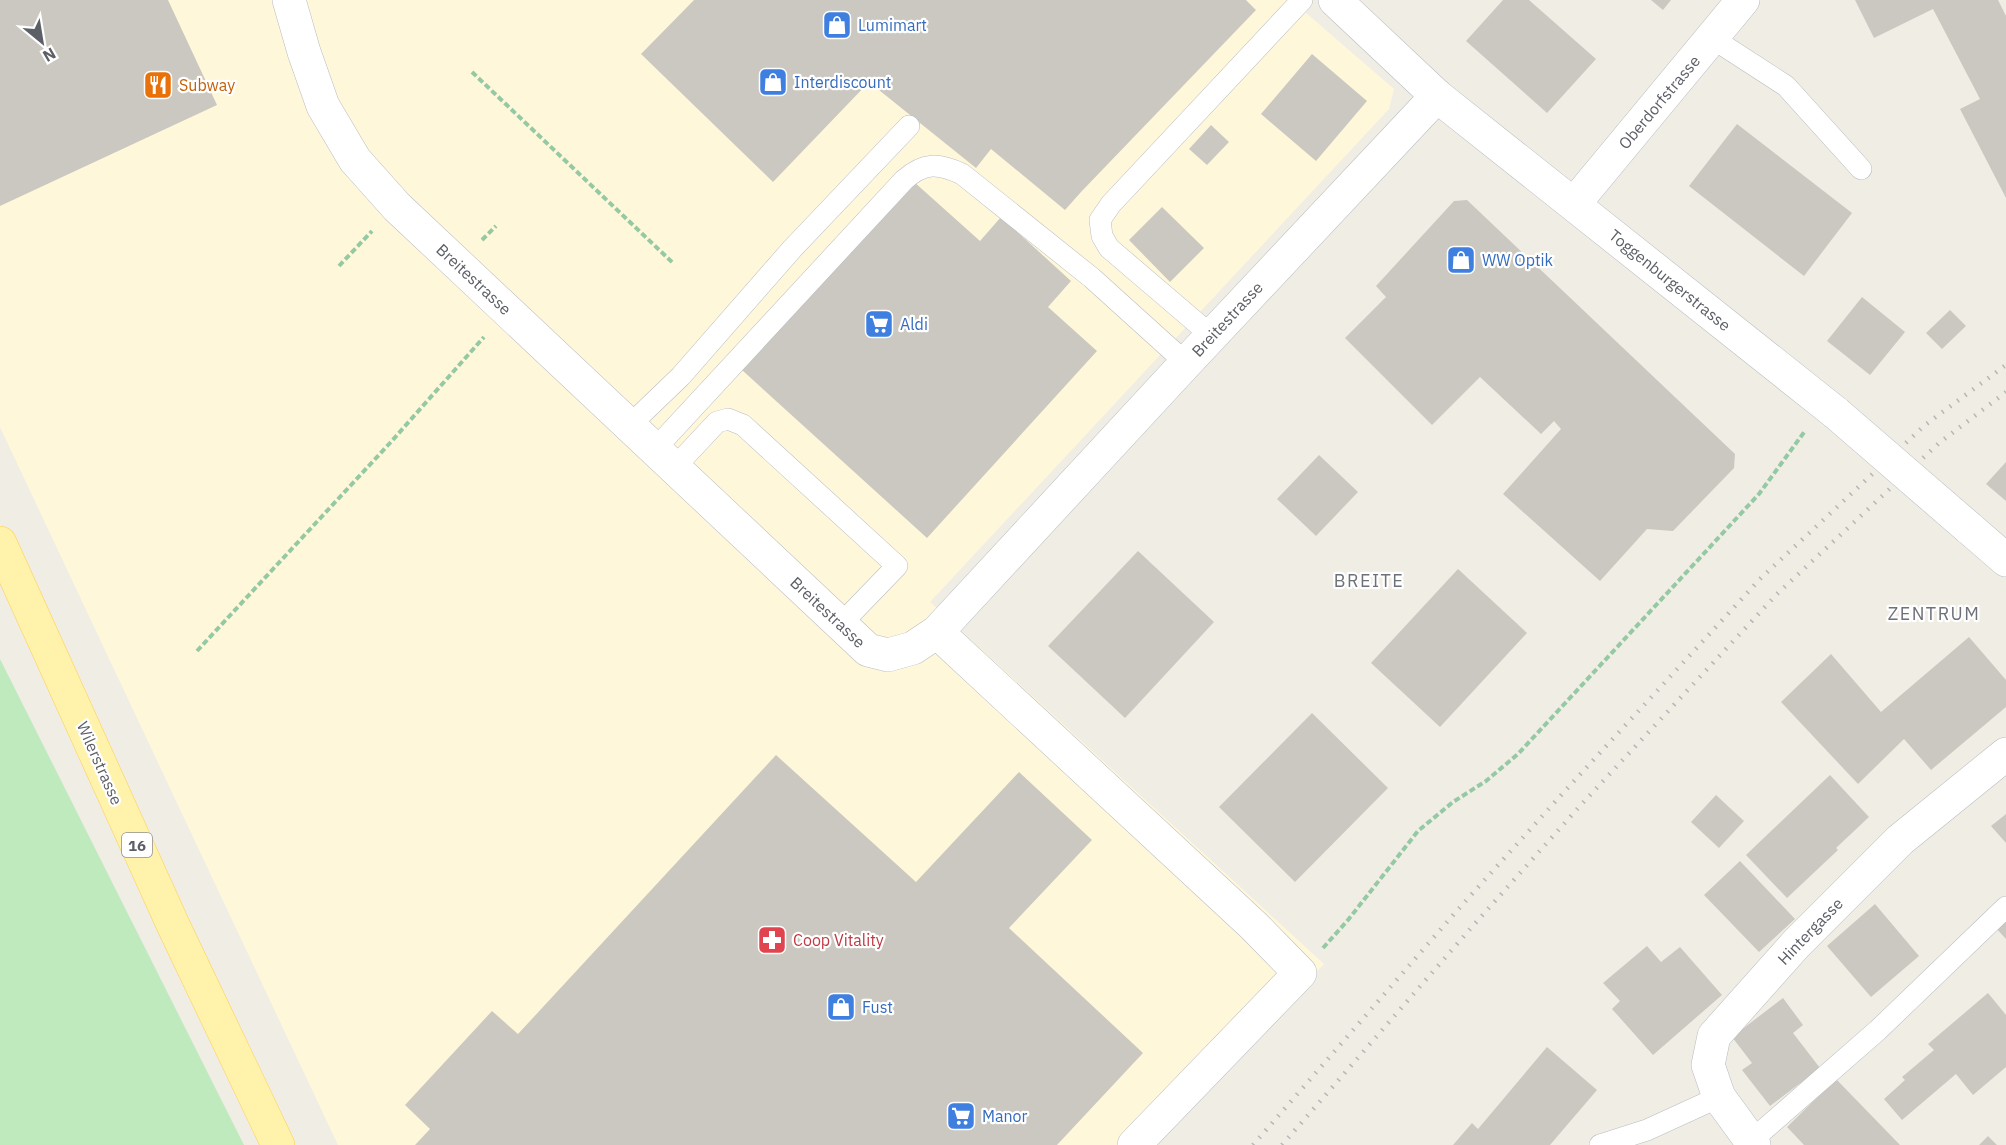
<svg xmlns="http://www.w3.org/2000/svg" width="2006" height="1145" font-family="'IBM Plex Sans',sans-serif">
<rect width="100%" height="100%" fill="#f0ede4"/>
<path fill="#fff7da" d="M0 0H1291L1394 89 1389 109 930 602 1324 964 1151 1145H338L0 427Z"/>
<path fill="#beeabe" d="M0 659 244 1145H0Z"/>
<path fill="#cbc8c1" d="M0 0H168L217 105 0 206Z
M694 0H1246L1256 10 1081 192 1065 210 991 149 976 168 869 82 773 182 641 54Z
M1503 0H1529L1596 59 1547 113 1466 41Z
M1651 0H1671L1663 10Z
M1855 0H1998L2006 16V198L1960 109 1980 99 1933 9 1874 38Z
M1312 54 1367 101 1316 161 1261 114Z
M1737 124 1852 213 1804 276 1689 186Z
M1211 125 1229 142 1207 165 1189 149Z
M913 181 980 241 1001 217 1071 281 1048 307 1097 351 927 538 742 370Z
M1467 200 1735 454 1734 468 1673 531 1647 529 1600 581 1503 494 1561 429 1554 421 1541 434 1480 377 1432 425 1345 338 1386 297 1376 286 1454 201Z
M1162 207 1204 248 1170 282 1129 240Z
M1862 297 1905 332 1870 375 1827 341Z
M1950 310 1966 326 1942 349 1926 333Z
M1319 455 1358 492 1316 536 1277 499Z
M2006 462V501L1986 484Z
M1138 551 1214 622 1125 718 1048 646Z
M1458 569 1527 633 1440 727 1371 663Z
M1969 637 2006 680V707L1931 770 1904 739 1858 784 1781 702 1831 654 1881 712Z
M1312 713 1388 788 1295 882 1219 807Z
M776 755 916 882 1019 772 1092 840 1009 928 1143 1053 1057 1145H415L430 1129 405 1105 492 1011 518 1034Z
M1830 775 1869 817 1836 848 1838 850 1787 898 1746 855Z
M1716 795 1744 821 1719 848 1691 822Z
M2006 814V843L1991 826Z
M1740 861 1795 919 1759 952 1704 895Z
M1875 904 1919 956 1871 997 1827 946Z
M2006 917V939L1995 927Z
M1647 946 1661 962 1680 947 1722 995 1653 1055 1612 1009 1620 1001 1603 983Z
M1988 993 2006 1015V1067L1973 1095 1956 1074 1902 1120 1884 1099 1905 1080 1902 1077 1934 1050 1928 1044Z
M1783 998 1803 1025 1793 1033 1820 1068 1770 1106 1742 1070 1752 1063 1732 1037Z
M1547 1047 1597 1090 1550 1145H1453L1472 1123 1478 1129Z
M1836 1079 1900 1145H1804L1787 1127Z
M1988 1136 1997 1145H1979Z"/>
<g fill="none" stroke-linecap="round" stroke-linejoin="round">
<g stroke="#b9bcc1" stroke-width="22">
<path id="service" d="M1712 38 1786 86 1861 169
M1212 336 1109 248 1102 236 1100 220 1111 204 1302 0
M630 425 681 376 792 249 909 126
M655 449 904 180C924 162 938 163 962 174L1092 278 1186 363
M674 468 717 422 728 419 743 425 897 566 840 625
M1751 1141 1878 1030 2006 907
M1600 1145 1647 1130 1719 1097"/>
</g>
<g stroke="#b9bcc1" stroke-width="34">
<path id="minor" d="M289 0 304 52 323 106 355 160 397 207 868 650 888 655 913 648 937 632 1186 363 1437 96
M1574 204 1743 0
M937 632 1254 926 1300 973 1134 1145
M1754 1145 1719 1097 1708 1065 1714 1036 1796 944 1900 840 2006 754"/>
</g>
<g stroke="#b9bcc1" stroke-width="34">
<path id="tertiary" d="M1335 0 1437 96 1836 413
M1969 528 2006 560"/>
</g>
<g stroke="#ffcf4e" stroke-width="34">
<path id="primary" d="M0 543 174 927 278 1145"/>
</g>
<path stroke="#95c9a4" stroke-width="4" stroke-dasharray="6 3" stroke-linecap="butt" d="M472 72 674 264
M482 240 496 226
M339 266 372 231
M197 651 390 443 484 337
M1323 948 1348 920 1418 831 1453 802 1486 781 1518 754 1759 494 1805 431"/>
<use href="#service" stroke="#fff" stroke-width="21"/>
<use href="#minor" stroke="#fff" stroke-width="33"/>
<use href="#tertiary" stroke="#fff" stroke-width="33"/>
<use href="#primary" stroke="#fff2aa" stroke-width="33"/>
<path stroke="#b5b6b7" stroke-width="4.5" stroke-dasharray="1.5 8" stroke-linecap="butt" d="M1253 1145 1454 914 1563 793 1761 578 1925 425 2006 365
M1282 1145 1471 928 1579 807 1777 594 1939 443 2006 392"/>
<g stroke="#b9bcc1" stroke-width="34" stroke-linecap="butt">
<path id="tertiary-bridge" d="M1836 413 1969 528"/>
</g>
<use href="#tertiary-bridge" stroke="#fff" stroke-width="33"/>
</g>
<defs>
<g id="shop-square" transform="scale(1.5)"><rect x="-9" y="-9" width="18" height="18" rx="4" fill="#3f7fe0" stroke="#fff"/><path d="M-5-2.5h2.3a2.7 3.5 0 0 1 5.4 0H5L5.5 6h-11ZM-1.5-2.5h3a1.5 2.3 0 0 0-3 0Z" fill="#fff"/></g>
<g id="restaurant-square" transform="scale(1.5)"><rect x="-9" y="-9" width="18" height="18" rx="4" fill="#e8710a" stroke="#fff"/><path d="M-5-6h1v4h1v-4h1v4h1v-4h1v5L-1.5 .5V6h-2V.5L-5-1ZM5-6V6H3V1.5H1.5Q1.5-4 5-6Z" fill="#fff"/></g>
<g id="supermarket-square" transform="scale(1.5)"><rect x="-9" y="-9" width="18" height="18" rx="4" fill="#3f7fe0" stroke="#fff"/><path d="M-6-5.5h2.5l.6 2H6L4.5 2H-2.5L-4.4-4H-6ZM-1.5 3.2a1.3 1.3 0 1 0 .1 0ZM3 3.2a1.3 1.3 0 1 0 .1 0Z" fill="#fff"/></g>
<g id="pharmacy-square" transform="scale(1.5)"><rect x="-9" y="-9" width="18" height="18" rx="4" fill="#e0444e" stroke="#fff"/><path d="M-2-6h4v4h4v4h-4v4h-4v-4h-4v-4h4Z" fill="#fff"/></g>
</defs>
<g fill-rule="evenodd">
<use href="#shop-square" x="837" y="25"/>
<use href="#shop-square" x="773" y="82"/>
<use href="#restaurant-square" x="158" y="85"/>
<use href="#shop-square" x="1461" y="260"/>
<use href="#supermarket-square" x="879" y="324"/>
<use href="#pharmacy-square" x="772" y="940"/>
<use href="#shop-square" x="841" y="1007"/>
<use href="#supermarket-square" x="961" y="1116"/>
</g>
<g text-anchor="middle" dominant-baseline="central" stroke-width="4.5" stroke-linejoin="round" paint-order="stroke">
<rect fill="#fff" stroke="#8d9094" stroke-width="1.5" x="122" y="833" width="30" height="24" rx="4.5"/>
<g font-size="15" font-weight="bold" fill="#5c6066">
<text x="137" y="845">16</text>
</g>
<g font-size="16" fill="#366cbe" stroke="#fff" text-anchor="start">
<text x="858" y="25">Lumimart</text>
<text x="794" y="82">Interdiscount</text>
<text x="1482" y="260">WW Optik</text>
<text x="900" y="324">Aldi</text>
<text x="862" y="1007">Fust</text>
<text x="982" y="1116">Manor</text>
</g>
<g font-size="16" fill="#c56008" stroke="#fff" text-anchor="start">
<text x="179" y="85">Subway</text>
</g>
<g font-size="16" fill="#5c6066" stroke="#fff">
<text transform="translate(1659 102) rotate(-50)">Oberdorfstrasse</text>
<text transform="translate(474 279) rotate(43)">Breitestrasse</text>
<text transform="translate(1670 280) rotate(39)">Toggenburgerstrasse</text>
<text transform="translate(1227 319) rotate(-47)">Breitestrasse</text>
<text transform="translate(828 612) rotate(43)">Breitestrasse</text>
<text transform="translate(100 763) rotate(66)">Wilerstrasse</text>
<text transform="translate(1810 931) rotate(-46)">Hintergasse</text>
</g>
<g font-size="16" fill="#be3a42" stroke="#fff" text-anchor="start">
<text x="793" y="940">Coop Vitality</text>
</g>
<g font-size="18" letter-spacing="1.5" fill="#6d7278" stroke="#fff">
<text x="1369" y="580">BREITE</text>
<text x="1934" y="613">ZENTRUM</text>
</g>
</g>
<g transform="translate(42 42) rotate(150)" stroke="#ffffff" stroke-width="4.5" paint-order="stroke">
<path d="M0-4.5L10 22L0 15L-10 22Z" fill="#5c6066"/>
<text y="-9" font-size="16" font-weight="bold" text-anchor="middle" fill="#5c6066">N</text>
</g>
</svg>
